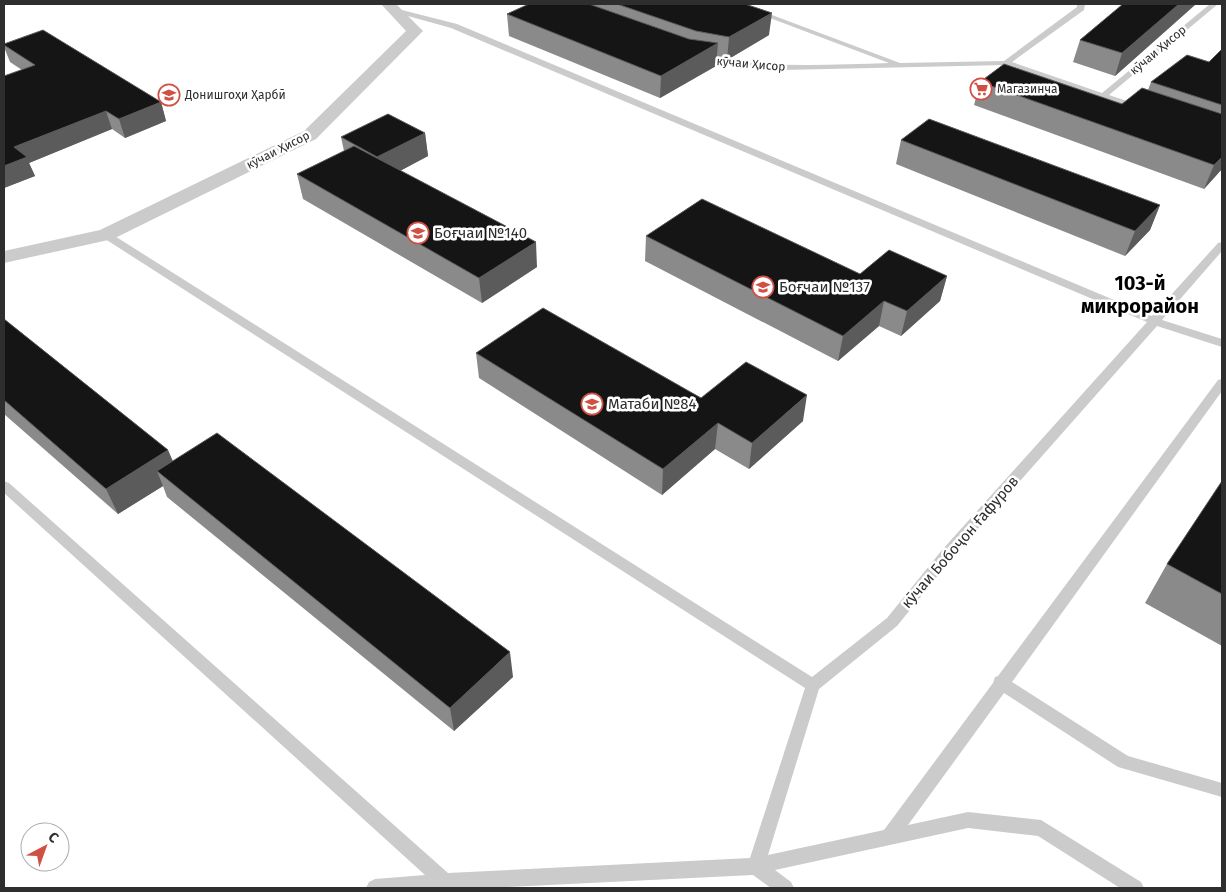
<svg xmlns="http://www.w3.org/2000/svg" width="1226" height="892" font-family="'Fira Sans',sans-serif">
<rect width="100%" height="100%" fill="#fff"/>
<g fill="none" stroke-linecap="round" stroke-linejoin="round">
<path fill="#cbcbcb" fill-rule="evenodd" d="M733 4H743L900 63 1004 61 1077 7V4H1085L1084 10 1012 62 1102 93 1210 4H1218L1109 95 1142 106 1143 108 1139 111 1005 65 783 70 735 67 698 61 697 59 701 57C764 68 826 65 889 63Z
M390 7 457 24 1152 316 1218 243 1222 242V251L1162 320 1222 339V347L1157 326 952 558 897 626 819 689 768 855 884 830 993 683 995 677 998 676 1218 380 1222 379V391L1012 682 1128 756 1222 783V797L1118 767 1004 693 908 825 968 812 1041 820 1141 882 1144 888H1120L1038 836 968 828 775 870 791 882 794 888H771L753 875 489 888H366L369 882 375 879 425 875 4 493V481L9 483 448 873 750 858 805 688 102 237V233H110L812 677 887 618 942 550 1147 322 451 28 390 11Z"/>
<path fill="#cbcbcb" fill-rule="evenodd" d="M381 4H396L423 31 316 139 113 239 4 263V251L100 230 304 131 406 31Z"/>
</g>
<path fill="#8a8a8a" d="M529 4H745L769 35 727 60 717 58 716 66 660 98 509 36 507 14Z
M1123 4H1196L1115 76 1073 62 1080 40Z
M4 44 161 102 166 121 125 138 112 129 29 163 35 176 4 188 22 70 10 62 4 47Z
M1222 49V169L1204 189 974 105 980 82 1122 104 1148 90 1151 82 1209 62Z
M425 133 428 156 400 171 537 267 482 303 303 199 297 174 344 151 341 137Z
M901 140 1160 205 1150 230 1125 256 896 164Z
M646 236 860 274 947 276 940 301 901 336 879 326 838 361 645 261Z
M4 319 168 450 173 461 513 677 454 731 167 497 163 486 118 514 4 414Z
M476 353 701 398 803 421 749 469 715 449 662 495 479 378Z
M1222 481V646L1145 603 1167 564Z"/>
<path fill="#5b5b5b" d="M1179 4H1196L1115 76 1122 53Z
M772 13 769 35 727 60 729 37Z
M718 43 716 66 660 98 661 76Z
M161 102 166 121 125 138 119 119Z
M106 111 112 129 29 163 35 176 4 188V166L14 147Z
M425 133 428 156 381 181 377 157Z
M1222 157V169L1204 189 1214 165Z
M1160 205 1150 230 1125 256 1135 231Z
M536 242 537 267 482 303 479 278Z
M947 276 940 301 901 336 907 311Z
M884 301 879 326 838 361 843 336Z
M807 395 803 421 749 469 752 443Z
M718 423 715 449 662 495 663 469Z
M168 450 178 475 157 471 163 486 118 514 106 489Z
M510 652 513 677 454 731 450 708Z"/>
<path fill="#151515" stroke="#5b5b5b" d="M529 4H589L689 39 718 43 661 76 507 14Z
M617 4H745L772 13 729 37 696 31Z
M1123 4H1179L1122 53 1080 40Z
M43 30 161 102 119 119 106 111 14 147 27 157 4 166V76L35 65 4 45V44Z
M1222 49V105L1151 82 1187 55 1209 62Z
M1004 64 1122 104 1142 88 1222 114V157L1214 165 980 82Z
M388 114 425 133 377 157 341 137Z
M929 119 1160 205 1135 231 901 140Z
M354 146 536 242 479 278 297 174Z
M702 199 860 274 889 250 947 276 907 311 884 301 843 336 646 236Z
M543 308 701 398 746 362 807 395 752 443 718 423 663 469 476 353Z
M4 319 168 450 106 489 4 400Z
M217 433 510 652 450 708 157 471Z
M1222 481V594L1167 564Z"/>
<defs>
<g id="supermarket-ring" transform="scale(1.125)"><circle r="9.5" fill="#fff" stroke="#d05044" stroke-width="1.5"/><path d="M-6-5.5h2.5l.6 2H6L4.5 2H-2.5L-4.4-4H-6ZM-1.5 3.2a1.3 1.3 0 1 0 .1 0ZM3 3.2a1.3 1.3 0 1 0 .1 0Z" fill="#d05044"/></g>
<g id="university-ring" transform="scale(1.125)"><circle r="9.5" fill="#fff" stroke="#d05044" stroke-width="1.5"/><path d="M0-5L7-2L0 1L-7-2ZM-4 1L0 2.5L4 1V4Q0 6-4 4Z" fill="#d05044"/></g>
<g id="school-ring" transform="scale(1.125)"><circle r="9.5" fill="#fff" stroke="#d05044" stroke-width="1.5"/><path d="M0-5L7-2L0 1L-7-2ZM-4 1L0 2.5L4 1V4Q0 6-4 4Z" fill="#d05044"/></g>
</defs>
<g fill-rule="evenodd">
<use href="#supermarket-ring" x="981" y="89"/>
<use href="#university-ring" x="169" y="95"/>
<use href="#school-ring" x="418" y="233"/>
<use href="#school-ring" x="763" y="287"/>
<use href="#school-ring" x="592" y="404"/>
</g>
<g text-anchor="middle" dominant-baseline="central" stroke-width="5" stroke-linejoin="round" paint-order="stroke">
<g font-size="12" fill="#2e2e2e" stroke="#fff">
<text transform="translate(1158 50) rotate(-40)">кӯчаи Ҳисор</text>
<text transform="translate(751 64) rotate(5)">кӯчаи Ҳисор</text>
<text transform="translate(278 150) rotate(-27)">кӯчаи Ҳисор</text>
</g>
<g font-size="12" fill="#2e2e2e" stroke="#fff" text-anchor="start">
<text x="997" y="89">Магазинча</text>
<text x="185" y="95">Донишгоҳи Ҳарбӣ</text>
</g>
<g font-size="15" fill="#2e2e2e" stroke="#fff" text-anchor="start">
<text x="434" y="233">Боғчаи №140</text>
<text x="779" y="287">Боғчаи №137</text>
<text x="608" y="404">Матаби №84</text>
</g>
<g font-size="15" fill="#2e2e2e" stroke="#fff">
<text transform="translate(960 542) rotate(-49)">кӯчаи Бобоҷон Ғафуров</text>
</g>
<g font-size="20" font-weight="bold" fill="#000" stroke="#fff">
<text x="1140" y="283">103-й<tspan x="1140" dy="23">микрорайон</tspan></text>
</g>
</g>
<rect width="1226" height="892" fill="none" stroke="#2e2e2e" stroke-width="10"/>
<g transform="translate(45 847) rotate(41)"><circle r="24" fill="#ffffff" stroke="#ababab"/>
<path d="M0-4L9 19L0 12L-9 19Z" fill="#d05044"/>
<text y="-8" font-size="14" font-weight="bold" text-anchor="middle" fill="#2e2e2e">С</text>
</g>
</svg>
